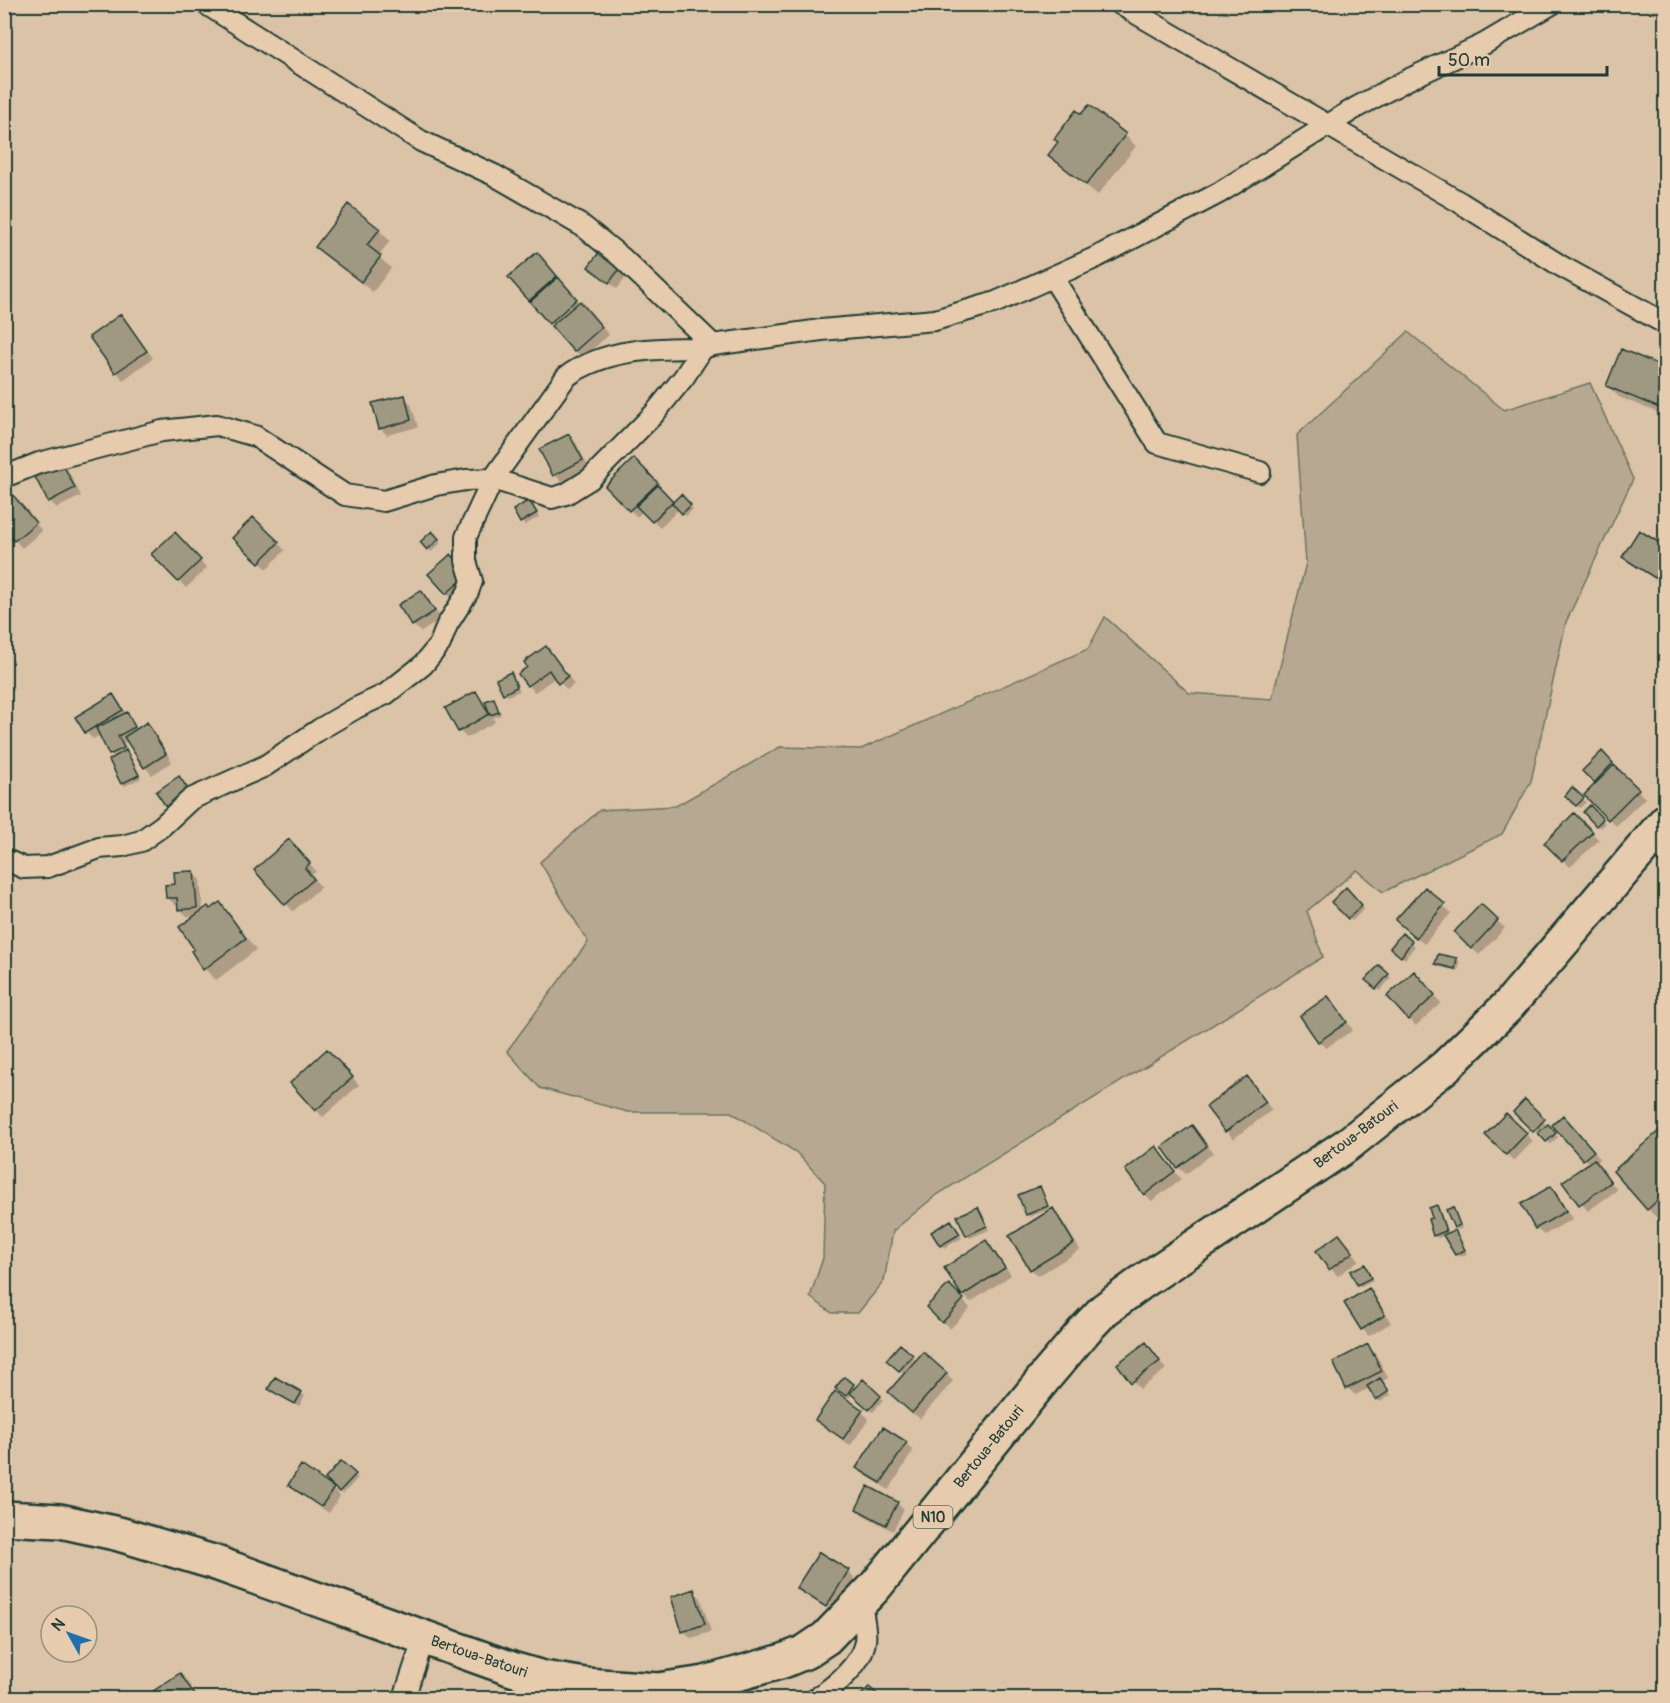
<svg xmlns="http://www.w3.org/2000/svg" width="1670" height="1703" font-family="Pangolin,sans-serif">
<rect width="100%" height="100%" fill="#dac3a6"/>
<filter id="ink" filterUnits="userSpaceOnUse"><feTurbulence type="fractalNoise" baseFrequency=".0167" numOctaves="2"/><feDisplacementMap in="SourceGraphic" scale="12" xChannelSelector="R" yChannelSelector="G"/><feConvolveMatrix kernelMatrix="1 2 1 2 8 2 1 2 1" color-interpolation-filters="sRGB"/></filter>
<g filter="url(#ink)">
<path fill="#b7a991" stroke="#6b7362" stroke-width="1.5" d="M1408 332 1504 410 1590 383 1633 479 1566 622 1531 781 1502 834 1383 892 1357 870 1307 911 1323 957 935 1196 893 1231 884 1281 858 1313H832L810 1297 823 1258 825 1183 796 1152 731 1112H628L540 1088 507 1051 588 942 540 862 600 810 676 806 780 747 861 749 1088 649 1105 617 1189 693 1272 699 1306 563 1297 435Z"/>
<path fill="#0003" d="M1125 135 1136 146 1098 195 1050 155Z
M379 230 390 241 378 256 391 268 373 292 328 258 317 247Z
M603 250 630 272 617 289 590 267Z
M544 262 609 335 582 358 510 278Z
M121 316 153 358 123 380 92 337Z
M1666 369V409L1619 390V393L1666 412V416L1619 397 1607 385Z
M404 396 411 404 418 427 387 435 380 428Z
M569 436 576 443 589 468 562 482 555 475 541 450Z
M634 460 674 503 681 496 693 509 686 516 679 509 660 528 643 511 637 517 607 486Z
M66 466 81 496 57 508 50 501 34 471Z
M8 489 42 531 22 548 4 528Z
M529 502 539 517 525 525 522 522Z
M253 519 285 550 267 569 234 538Z
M432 533 441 543 431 552 422 542Z
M175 535 207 568 186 588 154 554Z
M1666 548V580L1663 584 1631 564 1624 557Z
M430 574 475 582 454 600Z
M421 591 428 599 441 619 421 632 413 625Z
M546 648 574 684 567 690 556 677 535 692 528 685Z
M510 674 520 691 507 696 504 693Z
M476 692 485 703 494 699 501 715 493 718 495 722 467 738 459 731Z
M113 696 138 730 146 724 154 731 172 762 152 775 145 767 128 741 124 743 141 778 125 786 122 783 114 759 101 735 93 739 86 732Z
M1602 753 1645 798 1616 826 1586 795 1597 784 1584 771Z
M1572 789 1586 802 1580 808 1567 795Z
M1590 808 1605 823 1600 828 1585 812Z
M1574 815 1599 840 1570 867 1546 843Z
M296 848 316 871 311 876 321 887 293 911 256 870Z
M193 872 200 879 203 911H211L220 904 231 916 256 950 216 980 205 969 196 949 197 916H187L180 909 179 905H175L168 898 177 885Z
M4 887 11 897 4 902Z
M1346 889 1364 909 1352 921 1333 902Z
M1425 889 1451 913 1424 944 1404 927Z
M1481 906 1505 928 1479 955 1456 932Z
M1402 936 1415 946 1405 959 1395 951Z
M1457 959 1460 963 1458 971 1440 967 1437 964Z
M1379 967 1391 978 1380 991 1368 980Z
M1421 980 1441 1003 1416 1026 1409 1019Z
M1328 998 1353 1030 1326 1048 1319 1041Z
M335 1058 359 1085 323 1117 316 1110Z
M1247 1078 1272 1110 1233 1139 1208 1107Z
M1525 1102 1558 1137 1550 1144 1539 1132 1537 1134 1515 1112Z
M1506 1115 1533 1141 1514 1161 1487 1135Z
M1570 1124 1600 1159 1596 1163 1617 1190 1588 1211 1564 1183 1589 1164 1554 1125Z
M1191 1127 1213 1153 1186 1174 1178 1167Z
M1666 1137V1214L1659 1220 1648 1209Z
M1156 1148 1181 1179 1152 1201 1145 1194Z
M1039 1188 1050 1209 1030 1217 1027 1214Z
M1551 1188 1558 1195 1572 1219 1544 1235 1536 1228Z
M1437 1207 1440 1210 1448 1234 1455 1231 1458 1235 1467 1254 1459 1257 1445 1236 1437 1238 1434 1235Z
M1453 1208 1462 1228 1458 1230 1455 1227Z
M978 1209 989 1230 970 1238 967 1235Z
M1053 1210 1060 1217 1080 1250 1038 1276 1031 1269Z
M951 1221 962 1238 944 1248 933 1232Z
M986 1242 993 1249 1011 1275 971 1302 963 1295Z
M1346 1243 1359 1260 1338 1276 1331 1269Z
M1365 1266 1373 1281 1361 1287 1358 1284Z
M949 1286 970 1308 950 1329 928 1307Z
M1369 1290 1376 1297 1391 1323 1369 1336 1362 1329Z
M1145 1344 1166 1369 1140 1389 1119 1364Z
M1368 1346 1375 1353 1388 1378 1382 1381 1391 1395 1380 1402 1370 1388 1355 1395 1348 1388 1335 1363Z
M912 1356 917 1361 946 1374 953 1381 920 1419 897 1399 905 1375 888 1360Z
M276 1379 305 1396 299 1406 273 1392Z
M863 1381 883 1400 873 1412 853 1393 849 1398 841 1391 853 1385 857 1388Z
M862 1412 869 1419 850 1446 817 1420Z
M906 1443 913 1451 889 1490 865 1475 858 1468Z
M341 1463 358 1478 343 1494 327 1479Z
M290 1485 333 1489 340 1496 329 1513 297 1492Z
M897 1503 904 1510 893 1531 865 1516 857 1509Z
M820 1554 848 1572 855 1579 834 1613 833 1610 804 1592V1594L798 1588Z
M693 1591 701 1598 711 1632 691 1638 684 1631Z
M180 1675 199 1698H145Z"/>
<path fill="#a09982" stroke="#1f3d34" stroke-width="1.5" d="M1089 105 1126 134 1086 185 1048 155 1058 142 1054 139 1076 110 1081 114Z
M348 204 380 229 367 245 381 256 361 282 315 247Z
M603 247 624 263 609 283 588 267Z
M537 252 557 276 529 301 508 277Z
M558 277 577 299 549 324 530 302Z
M580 301 602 327 574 352 551 326Z
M121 314 147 351 115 373 89 337Z
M1621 349 1666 368V394L1659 408 1606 386Z
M405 395 411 420 379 429 372 403Z
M569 434 583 460 553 476 539 449Z
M59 457 75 488 48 502 32 471Z
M634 458 658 483 629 511 605 486Z
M4 484 36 523 14 541 4 530Z
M658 485 673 501 652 522 636 506Z
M681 494 691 505 682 514 672 503Z
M529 500 537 513 520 523 513 510Z
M253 517 279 542 259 563 232 538Z
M1639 530 1666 547V562L1655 578 1622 557Z
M432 531 439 539 427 550 420 542Z
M175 532 201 560 178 582 151 554Z
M451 554 469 574 446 594 428 574Z
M421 590 435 611 412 626 398 605Z
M546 646 568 676 558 684 549 670 527 686 518 674 527 667 524 662Z
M511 672 517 687 503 694 496 679Z
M476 691 489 714 458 732 445 708Z
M113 694 123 710 85 733 75 717Z
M494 698 499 712 490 715 485 701Z
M127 712 135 727 118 736 124 748 109 755 96 728Z
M147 722 166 754 144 768 124 737Z
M126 750 139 775 121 784 109 760Z
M1602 751 1613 763 1594 783 1582 771Z
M1614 765 1639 789 1608 820 1584 795Z
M179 776 190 792 167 808 156 792Z
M1572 787 1584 798 1576 806 1565 796Z
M1590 805 1603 819 1596 826 1583 812Z
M1574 813 1593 832 1562 861 1544 843Z
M289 839 310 863 305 868 314 879 285 905 254 870Z
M194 871 197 908 178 910 177 898H166L165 885 175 884 174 872Z
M1346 887 1362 905 1348 919 1331 902Z
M1425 887 1445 904 1416 938 1395 920Z
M220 902 246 938 203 970 191 951 194 949 179 927 208 906 210 909Z
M1481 904 1498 920 1471 949 1454 932Z
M1402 933 1412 941 1401 957 1390 948Z
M1438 954 1457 958 1455 969 1435 964Z
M1379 965 1389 974 1376 989 1365 980Z
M1414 971 1435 995 1408 1020 1387 996Z
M1328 996 1347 1022 1318 1042 1300 1016Z
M327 1049 353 1077 315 1111 290 1083Z
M1247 1076 1266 1102 1225 1132 1206 1107Z
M1525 1099 1545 1119 1533 1132 1513 1112Z
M1506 1113 1527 1133 1506 1155 1485 1135Z
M1563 1115 1594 1151 1583 1160 1552 1125Z
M1548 1124 1556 1133 1546 1142 1538 1133Z
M1192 1125 1207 1146 1177 1168 1162 1147Z
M1660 1130 1666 1136V1193L1647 1210 1613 1171Z
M1156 1146 1175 1171 1144 1195 1125 1170Z
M1594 1159 1611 1182 1579 1205 1562 1182Z
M1040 1186 1048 1206 1026 1215 1018 1195Z
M1551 1186 1566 1211 1535 1229 1521 1204Z
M1437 1205 1446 1231 1433 1236 1428 1219 1432 1218 1429 1208Z
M978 1207 987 1226 966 1236 957 1216Z
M1453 1207 1460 1225 1454 1228 1446 1210Z
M1053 1208 1074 1243 1030 1270 1009 1236Z
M951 1220 960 1234 940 1246 931 1232Z
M1455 1230 1465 1250 1455 1255 1443 1235Z
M1339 1234 1353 1252 1329 1270 1316 1251Z
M986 1240 1005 1268 962 1296 944 1268Z
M1365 1264 1371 1278 1357 1285 1350 1271Z
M949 1284 964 1299 942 1323 926 1307Z
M1369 1288 1385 1315 1361 1330 1344 1303Z
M1146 1342 1160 1361 1131 1383 1117 1364Z
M900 1344 913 1355 899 1371 886 1360Z
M1368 1344 1382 1371 1346 1389 1333 1362Z
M923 1352 947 1373 912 1413 888 1392Z
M275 1377 302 1392 295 1404 268 1389Z
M844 1377 854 1384 846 1396 835 1388Z
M1380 1378 1389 1391 1376 1400 1367 1386Z
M863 1379 881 1396 869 1410 850 1393Z
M835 1391 863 1410 843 1439 815 1420Z
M883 1427 907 1442 881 1483 856 1468Z
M341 1461 356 1474 339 1492 325 1479Z
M301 1465 334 1488 321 1507 288 1485Z
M868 1486 898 1502 886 1525 856 1509Z
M819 1552 849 1570 826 1607 796 1588Z
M694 1589 705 1624 682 1632 671 1597Z
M180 1673 197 1698H143Z
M869 1687 882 1698H858Z"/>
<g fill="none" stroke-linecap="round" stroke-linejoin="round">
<g stroke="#1f3d34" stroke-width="14">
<path id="lane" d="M1652 846 1666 861"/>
</g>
<g stroke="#1f3d34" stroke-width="24">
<path id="street" d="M206 4 421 141 494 175 584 227 621 257 713 345
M1120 4 1461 203 1561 266 1666 324
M1053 278 1157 443 1260 472
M4 477 39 463 162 431 217 425 255 436 345 495 384 501 436 485 466 480 493 479 552 498 566 494 590 479 654 414 684 377 703 348 713 345 821 330 935 320 996 302 1097 257 1219 193 1357 107 1407 80 1484 44 1552 4
M4 859 24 868 48 867 99 848 122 846 141 841 162 826 191 799 265 766 320 729 356 708 386 694 423 665 440 644 447 625 468 592 472 581 466 561V537L493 479 566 377C605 348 657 348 703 348
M404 1698 424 1638
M817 1698C835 1686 862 1664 865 1641 867 1630 862 1614 861 1603"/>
</g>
<g stroke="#1f3d34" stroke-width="38">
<path id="highway" d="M4 1518 60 1521 119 1534 213 1562 512 1669 543 1678 585 1685 658 1690 705 1683 783 1661 805 1652 826 1638 874 1588 1046 1376 1085 1330 1104 1310 1142 1282 1347 1145 1445 1067 1507 1007 1666 821"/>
</g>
<use href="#lane" stroke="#e6cbad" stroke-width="9"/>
<use href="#street" stroke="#e6cbad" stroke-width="20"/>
<use href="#highway" stroke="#e6cbad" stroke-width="33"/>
</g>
</g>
<g text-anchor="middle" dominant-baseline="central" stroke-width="4.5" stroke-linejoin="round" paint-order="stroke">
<rect fill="#e6cbad" stroke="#5b6858" stroke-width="1.5" x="913.5" y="1506" width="39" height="22" rx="4.5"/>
<g font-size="14" font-weight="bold" fill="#1f3d34">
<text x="933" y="1517">N10</text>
</g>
<g font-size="15" fill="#1f3d34" stroke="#e6cbad">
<text transform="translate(1356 1135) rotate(-37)">Bertoua-Batouri</text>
<text transform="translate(989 1447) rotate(-51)">Bertoua-Batouri</text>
<text transform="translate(479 1657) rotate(19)">Bertoua-Batouri</text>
</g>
</g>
<rect width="1670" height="1703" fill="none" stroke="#e6cbad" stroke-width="24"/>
<rect x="12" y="12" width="1646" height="1679" fill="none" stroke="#1f3d34" stroke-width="2" filter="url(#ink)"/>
<g transform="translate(69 1634) rotate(310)"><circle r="28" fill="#e6cbad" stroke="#96927d" stroke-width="1.5"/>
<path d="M0-4.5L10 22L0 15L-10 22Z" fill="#1f6fb2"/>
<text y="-9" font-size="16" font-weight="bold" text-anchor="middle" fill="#1f3d34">N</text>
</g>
<path d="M1439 66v9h168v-9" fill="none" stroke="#1f3d34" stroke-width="3"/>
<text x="1448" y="66" font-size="18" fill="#1f3d34" stroke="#e6cbad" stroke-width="4.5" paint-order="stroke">50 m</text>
</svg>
